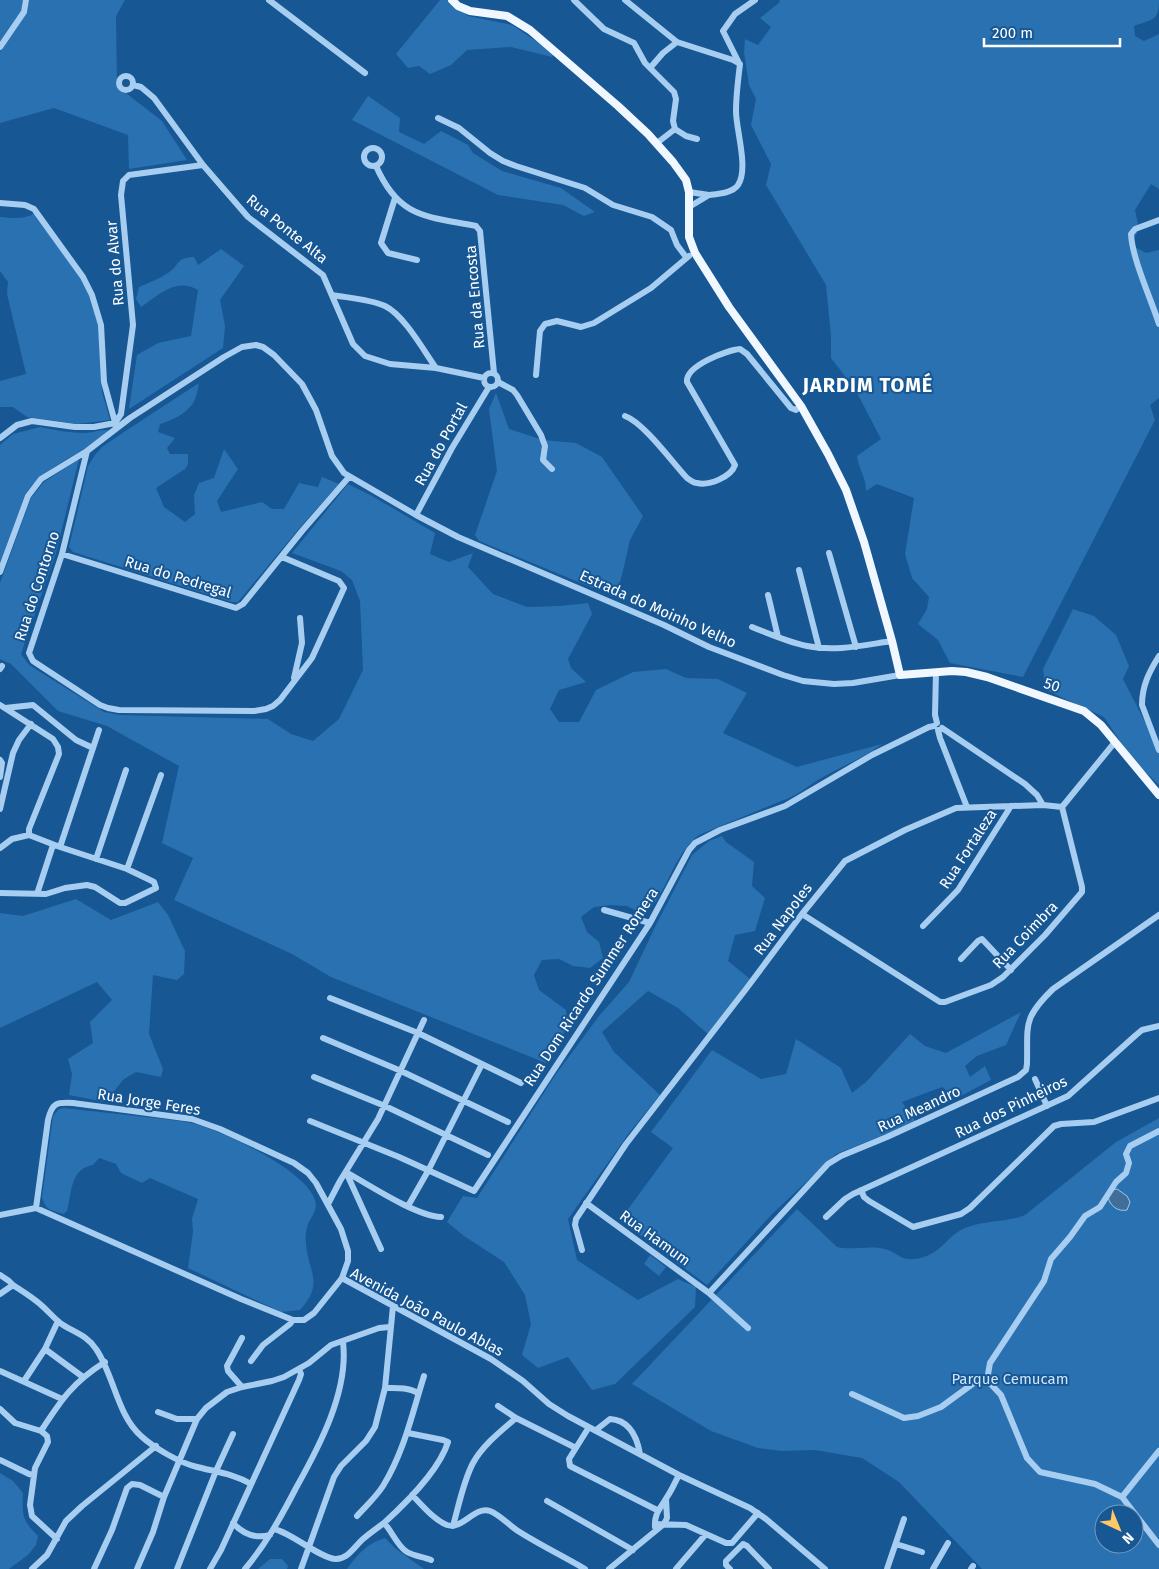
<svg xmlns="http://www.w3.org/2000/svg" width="1159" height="1569" font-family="'Fira Sans',sans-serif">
<rect width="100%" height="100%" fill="#175794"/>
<path fill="#2a71b2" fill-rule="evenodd" d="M0 0H23L22 11 0 43Z
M29 0H125L116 16 117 86 162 121 187 160 129 169 128 135 54 108 0 123V52L27 13Z
M440 0H447L468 16 512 25 554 53 552 57 511 47 467 50 451 65 430 74 419 66 408 68 396 54Z
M779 0H1159C1159 22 1152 19 1134 26L1135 36 1144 41 1159 34V189L1151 184 1135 210 1139 229 1131 245 1146 253 1159 250V398L1150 405 1155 420 1023 677 950 663 938 640 918 624 927 609 929 597 912 578 905 554 914 498 877 484 866 491C866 476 859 471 857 456L881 439 855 389 831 358V336L826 285 766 185 771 164 751 125 756 99 749 85 744 52 745 39 758 45 771 27 760 18 780 2Z
M368 96 400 118 399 132 424 144 441 131 468 145 473 153 502 171 561 188 595 212 584 216 563 205 498 195 352 120Z
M35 213 86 286 99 326 102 392 110 420 77 424 27 417 13 407H0V381L26 374 7 294 8 282 0 271V217C12 218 24 220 35 213Z
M221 249 244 266 220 300 225 326 223 348 129 409 137 355 158 343 191 336 198 290C176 277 159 295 141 307L136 299 139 287C148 283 159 279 168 273 181 265 174 258 194 257L198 265Z
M199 383C198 388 197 394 195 399 191 411 172 421 160 424L158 432 175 438 167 448 170 454H188V464L185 469 156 488 164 507 185 522 195 514 194 495 199 483 214 478 224 449 238 469 217 501 221 512 262 502 272 509H284L299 483 318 487 322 477 339 484 297 531 238 602H232L73 552 69 547 88 466 95 455 102 447 124 432Z
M496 393 509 429 543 440 576 443 602 457 643 516 630 540 622 575 617 591 598 590 479 541 475 535 497 471 489 409Z
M40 427C55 430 70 433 85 433 94 433 102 428 110 431 101 437 93 444 84 449 62 463 40 472 25 495L0 563V445L13 434Z
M79 459 56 553 21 654 29 665 104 712 120 715 268 719 291 734 313 741 339 719 363 670 360 601 352 580 341 571 292 553 348 484 372 496 435 533 430 554 449 562 473 553 468 567 493 594 527 607 560 606 588 603 592 614 568 659 571 668 586 682 559 690 550 709 559 722H579L596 690 633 672 666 669 686 678 718 679 747 693 723 733 797 767 882 744C861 760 837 768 816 781 804 789 795 797 781 801L699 835C677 852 671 878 656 901 653 906 646 910 641 913L627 906 610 905 594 907 581 917 587 932 599 942 603 958 590 968 573 966 559 959 542 960 534 975 539 990 566 1010 567 1026 560 1041 546 1063 331 977 292 954 174 900 193 858 162 843 179 766 107 726 58 711 11 664 0 659V583L31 498 44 482Z
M1073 609 1094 616 1116 635 1129 666 1123 679 1144 720 1159 744V785L1132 759 1104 717 1046 690 1043 669Z
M722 836 726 842 754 862 752 886 765 898 755 931 735 935 728 961 750 979 708 1034 678 1008 648 991 602 1032 614 1052 660 1095 629 1133 568 1219 577 1260 638 1300 678 1279 696 1287 695 1307 615 1384 592 1390 568 1357 538 1368 522 1355 531 1324 525 1295 504 1262 464 1236 447 1222 463 1196 477 1198 556 1074 599 1016 629 982 656 925 692 855 709 841Z
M76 899 111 920 158 902 168 915 185 951 184 974 177 980 153 975 149 1034 163 1069 161 1077 136 1072 124 1079 105 1102 69 1095 72 1074 68 1059 93 1043 90 1022 112 1000 97 982 0 1028V913L23 916Z
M1021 1012 1006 1045 977 1056 965 1066 970 1077 985 1066 991 1080 957 1098 942 1087 902 1102 916 1122 836 1154 772 1214 707 1285 620 1220 673 1148 651 1132 712 1050 761 1079 786 1074 796 1039 841 1068 852 1093 866 1082 910 1034 925 1046 946 1053Z
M63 1108C91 1111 118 1114 146 1117 161 1119 177 1120 191 1123 221 1130 305 1169 315 1200 318 1210 312 1215 308 1224 306 1230 305 1237 306 1243 308 1273 325 1282 300 1310L281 1312 188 1268 193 1232 192 1219 198 1199 150 1178 142 1183 121 1173 116 1164 99 1158 93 1165C70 1169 72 1192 67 1211L64 1214C51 1210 46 1211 42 1197L53 1116 58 1110Z
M1159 1118V1569H982L899 1482 862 1458 815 1450 781 1451 758 1448 711 1431 632 1384 797 1209 837 1247C853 1251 872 1244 888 1250 895 1252 901 1259 909 1259 916 1260 925 1257 931 1254 946 1246 950 1233 968 1227 987 1220 1009 1222 1025 1215L1116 1142ZM1104 1514H1134V1544H1104Z
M650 1255 666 1267 659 1276 644 1264Z
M0 1473 13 1481 23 1493C22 1515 22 1520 38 1536L36 1545 28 1555 9 1569H0Z
M385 1538 396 1549 424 1569H347C357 1555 367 1543 385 1538Z
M270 1559H282L288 1566 287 1569H258Z"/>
<path fill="#406e99" stroke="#99caf3" d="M1117 1189 1127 1196 1130 1202 1127 1210C1118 1212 1110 1206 1108 1197L1112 1190Z"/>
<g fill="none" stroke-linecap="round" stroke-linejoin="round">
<path stroke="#a7cef1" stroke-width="6" d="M269 0 365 73
M574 0 604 29 634 43 645 63 674 92 676 99 673 121 675 129 686 136 697 139
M625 0 677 42 733 60 740 64C738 80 736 96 736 111 736 130 749 169 738 185 733 193 718 194 709 195
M0 47 24 12 26 0
M739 63 723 31 735 14 755 0
M650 68 663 53 677 42
M119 83a7 7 0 1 1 14 0a7 7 0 1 1-14 0Z
M133 85 141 87 154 98 203 165 248 217 323 275 353 344 365 356 390 364 436 368 484 378
M438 118 459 128 490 153 503 161 516 166 585 188 613 205 652 217 671 230 677 245 686 257
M657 143 675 129
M364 157a9 9 0 1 1 18 0a9 9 0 1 1-18 0Z
M376 166C399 218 425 216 476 226L480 231 494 373
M395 198 381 243 388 253 417 260
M0 203 25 205 34 209 83 277 92 295 101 325 104 382 116 426
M689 207 709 195 689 192
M1159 220 1135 229 1131 234C1132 258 1151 299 1159 324
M332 295C349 298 369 299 385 306 404 315 424 351 436 368
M484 380a7 7 0 1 1 14 0a7 7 0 1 1-14 0Z
M536 375 540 331 545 324 557 321 581 327 594 323 651 288 689 256
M498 382 513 390 517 395 541 435 545 446 543 460 552 469
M625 416C644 423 672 462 687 478 690 480 693 483 697 483 709 486 731 477 735 465L687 382C685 366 727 350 740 349L747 354 791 408 796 410 801 406
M0 438 17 425 32 421 75 427H94L115 423 121 414 133 325 121 195 123 181 129 175 203 165
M87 451 62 554 29 653 33 661 100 705 108 708 119 710 254 711 266 709 273 706 280 700 312 658 344 588 339 581 282 557
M416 515 452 448 489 387
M829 553 856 647
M62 554 236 608 243 604 302 531 349 477
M799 570 819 648
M0 572 28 496 41 479 87 451 130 418 224 357 242 347 256 345 263 347 274 355 302 384 316 410 332 456 344 473 416 515 458 537 664 625 709 647 783 675 803 681 834 684 853 683 900 675
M768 595 778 637
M752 627C770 634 788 642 807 646 835 652 864 645 892 641
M1159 656C1149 672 1142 686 1142 705L1159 750
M0 669 2 666
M936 672 935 715 937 723
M294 678 302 643 300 618
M0 705 53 739 58 747 59 754 29 829V835
M5 708 33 705 76 740 93 748
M942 728 1025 784 1037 795 1043 805
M938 730 940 738 967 807
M0 760 2 763 0 777
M1062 807 1115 742
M0 809 13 753 19 740 31 724
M60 847 99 730
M0 848 12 839 29 835 60 847 127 869 150 880 154 882 156 888 125 903H120L95 887 87 885 65 888 46 894 0 893
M96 859 126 770
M127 869 161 775
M37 894 53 845
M604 910 650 923
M802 914 940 1002H945L991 985 1003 977 1045 935 1082 892V887L1062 807
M923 926 958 890 1011 806
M961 959 978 941 982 939 1011 970
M330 998 418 1033 521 1083
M323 1038 401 1071 508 1122
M314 1077 385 1106 488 1155
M1035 1079 1047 1106
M310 1121 399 1157 474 1191 650 923 689 850 695 843 720 830 785 806 872 755 929 727 934 726
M346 1172C369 1185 416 1216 441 1217
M346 1172 381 1249
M861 1190 864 1197 869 1201 913 1227 961 1214 970 1208 1054 1126 1061 1124 1094 1122 1159 1098
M586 1203 709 1293
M328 1204 340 1181 378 1119 424 1020
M408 1206 428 1171 482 1064
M0 1215 36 1208 241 1299 293 1320H304L314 1313 342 1278 348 1261V1251L341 1229 316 1183 308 1173 294 1163 220 1129 192 1119 73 1103C56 1102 52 1103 48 1120L36 1208
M826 1217 845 1199 853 1194 1068 1096 1136 1035 1142 1030 1159 1026
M582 1250 575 1225 576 1219 626 1144 746 989 802 914 845 861 905 830 956 808 1043 805 1062 807
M0 1275 9 1281 13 1285 0 1294
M342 1278 491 1359 523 1381 549 1404 568 1416 679 1475 750 1508 766 1519 825 1569
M13 1285C22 1291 32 1297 40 1304 47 1310 53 1317 60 1323 73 1332 87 1335 96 1349 114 1375 117 1415 141 1436 154 1448 180 1463 197 1467 217 1472 234 1474 251 1484
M748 1328 709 1293 828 1164 841 1156 887 1137 1018 1077 1026 1070 1027 1064C1028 1025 1022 1019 1053 989L1159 915
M242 1338 227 1366 228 1371 242 1387
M45 1349 83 1377
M251 1361 263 1345 290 1324 293 1320
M0 1371 62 1399
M987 1380 990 1363 1044 1281 1051 1259 1070 1237 1085 1216 1100 1207 1116 1182 1126 1173 1129 1163 1126 1154 1130 1146 1159 1131
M24 1381 45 1349 58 1321
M385 1388C396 1388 408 1387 418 1393
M852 1394 904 1418 918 1416 941 1407 978 1380H987L1001 1395 1027 1458 1040 1472 1095 1484 1122 1497
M498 1406 516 1418 576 1448
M0 1409 15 1423 41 1431 47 1436 48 1442 35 1468 30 1505 32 1516 57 1539
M158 1412 177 1419H197
M589 1427 569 1459 570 1466 657 1510
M596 1430 610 1419C629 1420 637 1437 640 1454
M41 1431C61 1400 73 1382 105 1362
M1159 1451 1122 1497 1159 1545
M0 1460 29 1474 33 1475
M412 1495C422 1505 434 1520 447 1525 463 1530 474 1506 490 1511 500 1515 509 1525 518 1531 540 1545 563 1556 585 1569
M547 1501 633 1550
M357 1516C366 1506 376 1497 383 1486 404 1452 412 1414 424 1376
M233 1523C243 1534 255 1539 270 1535
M384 1523C392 1531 397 1546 407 1552 414 1556 424 1557 431 1560
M655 1524 686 1525 726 1543H732L758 1513
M453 1526C459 1505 463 1482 473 1463 483 1445 501 1431 516 1418
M655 1527C654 1513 661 1508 667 1497 672 1490 675 1482 679 1475
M274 1529C292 1533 321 1559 336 1559 348 1559 355 1546 363 1539 370 1533 377 1528 384 1523 406 1503 439 1471 448 1442L443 1440 408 1433
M896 1544 922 1552
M32 1569 47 1555 66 1521 82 1506 156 1446
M94 1569 112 1530 127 1488 132 1484 140 1485 164 1497
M137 1569 153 1532 164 1497 197 1419 206 1408 227 1392 242 1387 272 1381 284 1377 309 1363 331 1345 379 1328 390 1327
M177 1569 216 1471 233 1434
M210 1569 221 1550 299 1380 301 1374 299 1369
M245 1569C266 1544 281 1517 296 1488 319 1447 349 1391 343 1342
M301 1569 334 1477 341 1466 366 1441 375 1427 385 1388 393 1306
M609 1569 664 1524 667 1518 666 1499
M676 1569 706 1534
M730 1569 726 1565V1561L743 1544 747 1546 769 1569
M887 1569 904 1519
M933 1569 948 1543
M971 1569 973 1566"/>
<path stroke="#f0f7ff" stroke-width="8" d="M452 0 458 6 470 11 507 16 530 30 618 106 648 134 673 162 686 180 689 192V237L695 253 729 307 801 406 828 454 846 490 864 542 892 641 900 675 952 671 966 672 987 677 1084 711 1101 725 1159 795"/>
</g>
<g text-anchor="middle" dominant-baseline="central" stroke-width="4" stroke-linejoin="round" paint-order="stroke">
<g font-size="15" fill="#fff" stroke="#175794">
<text transform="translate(287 229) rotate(39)">Rua Ponte Alta</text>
<text transform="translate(115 263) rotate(-95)">Rua do Alvar</text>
<text transform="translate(475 297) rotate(-95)">Rua da Encosta</text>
<text transform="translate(441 444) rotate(-61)">Rua do Portal</text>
<text transform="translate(178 577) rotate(17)">Rua do Pedregal</text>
<text transform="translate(37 586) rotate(-72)">Rua do Contorno</text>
<text transform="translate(658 609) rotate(24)">Estrada do Moinho Velho</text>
<text transform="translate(1052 685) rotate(19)">50</text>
<text transform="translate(968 849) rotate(-57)">Rua Fortaleza</text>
<text transform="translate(783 919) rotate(-53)">Rua Napoles</text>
<text transform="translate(1025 935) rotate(-46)">Rua Coimbra</text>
<text transform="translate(591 987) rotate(-57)">Rua Dom Ricardo Summer Romera</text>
<text transform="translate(149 1102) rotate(9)">Rua Jorge Feres</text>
<text transform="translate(1011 1107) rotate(-26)">Rua dos Pinheiros</text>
<text transform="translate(919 1109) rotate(-25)">Rua Meandro</text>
<text transform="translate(655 1238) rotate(36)">Rua Hamum</text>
<text transform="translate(427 1312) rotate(28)">Avenida João Paulo Ablas</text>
</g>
<g font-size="15" fill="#cee6fc" stroke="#175794">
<text x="1010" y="1379">Parque Cemucam</text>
</g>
<g font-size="20" font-weight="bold" letter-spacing="1" fill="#fff" stroke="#175794">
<text x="868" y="385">JARDIM TOMÉ</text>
</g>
</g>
<g transform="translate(1119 1529) rotate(136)"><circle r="24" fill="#175794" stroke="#749abf"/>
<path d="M0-4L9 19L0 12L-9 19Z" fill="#ffc766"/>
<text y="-8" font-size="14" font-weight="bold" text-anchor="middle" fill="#ffffff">N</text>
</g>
<path d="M984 38v8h136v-8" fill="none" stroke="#ffffff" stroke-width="2.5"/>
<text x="992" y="38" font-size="15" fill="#ffffff" stroke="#175794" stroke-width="4" paint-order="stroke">200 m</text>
</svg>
